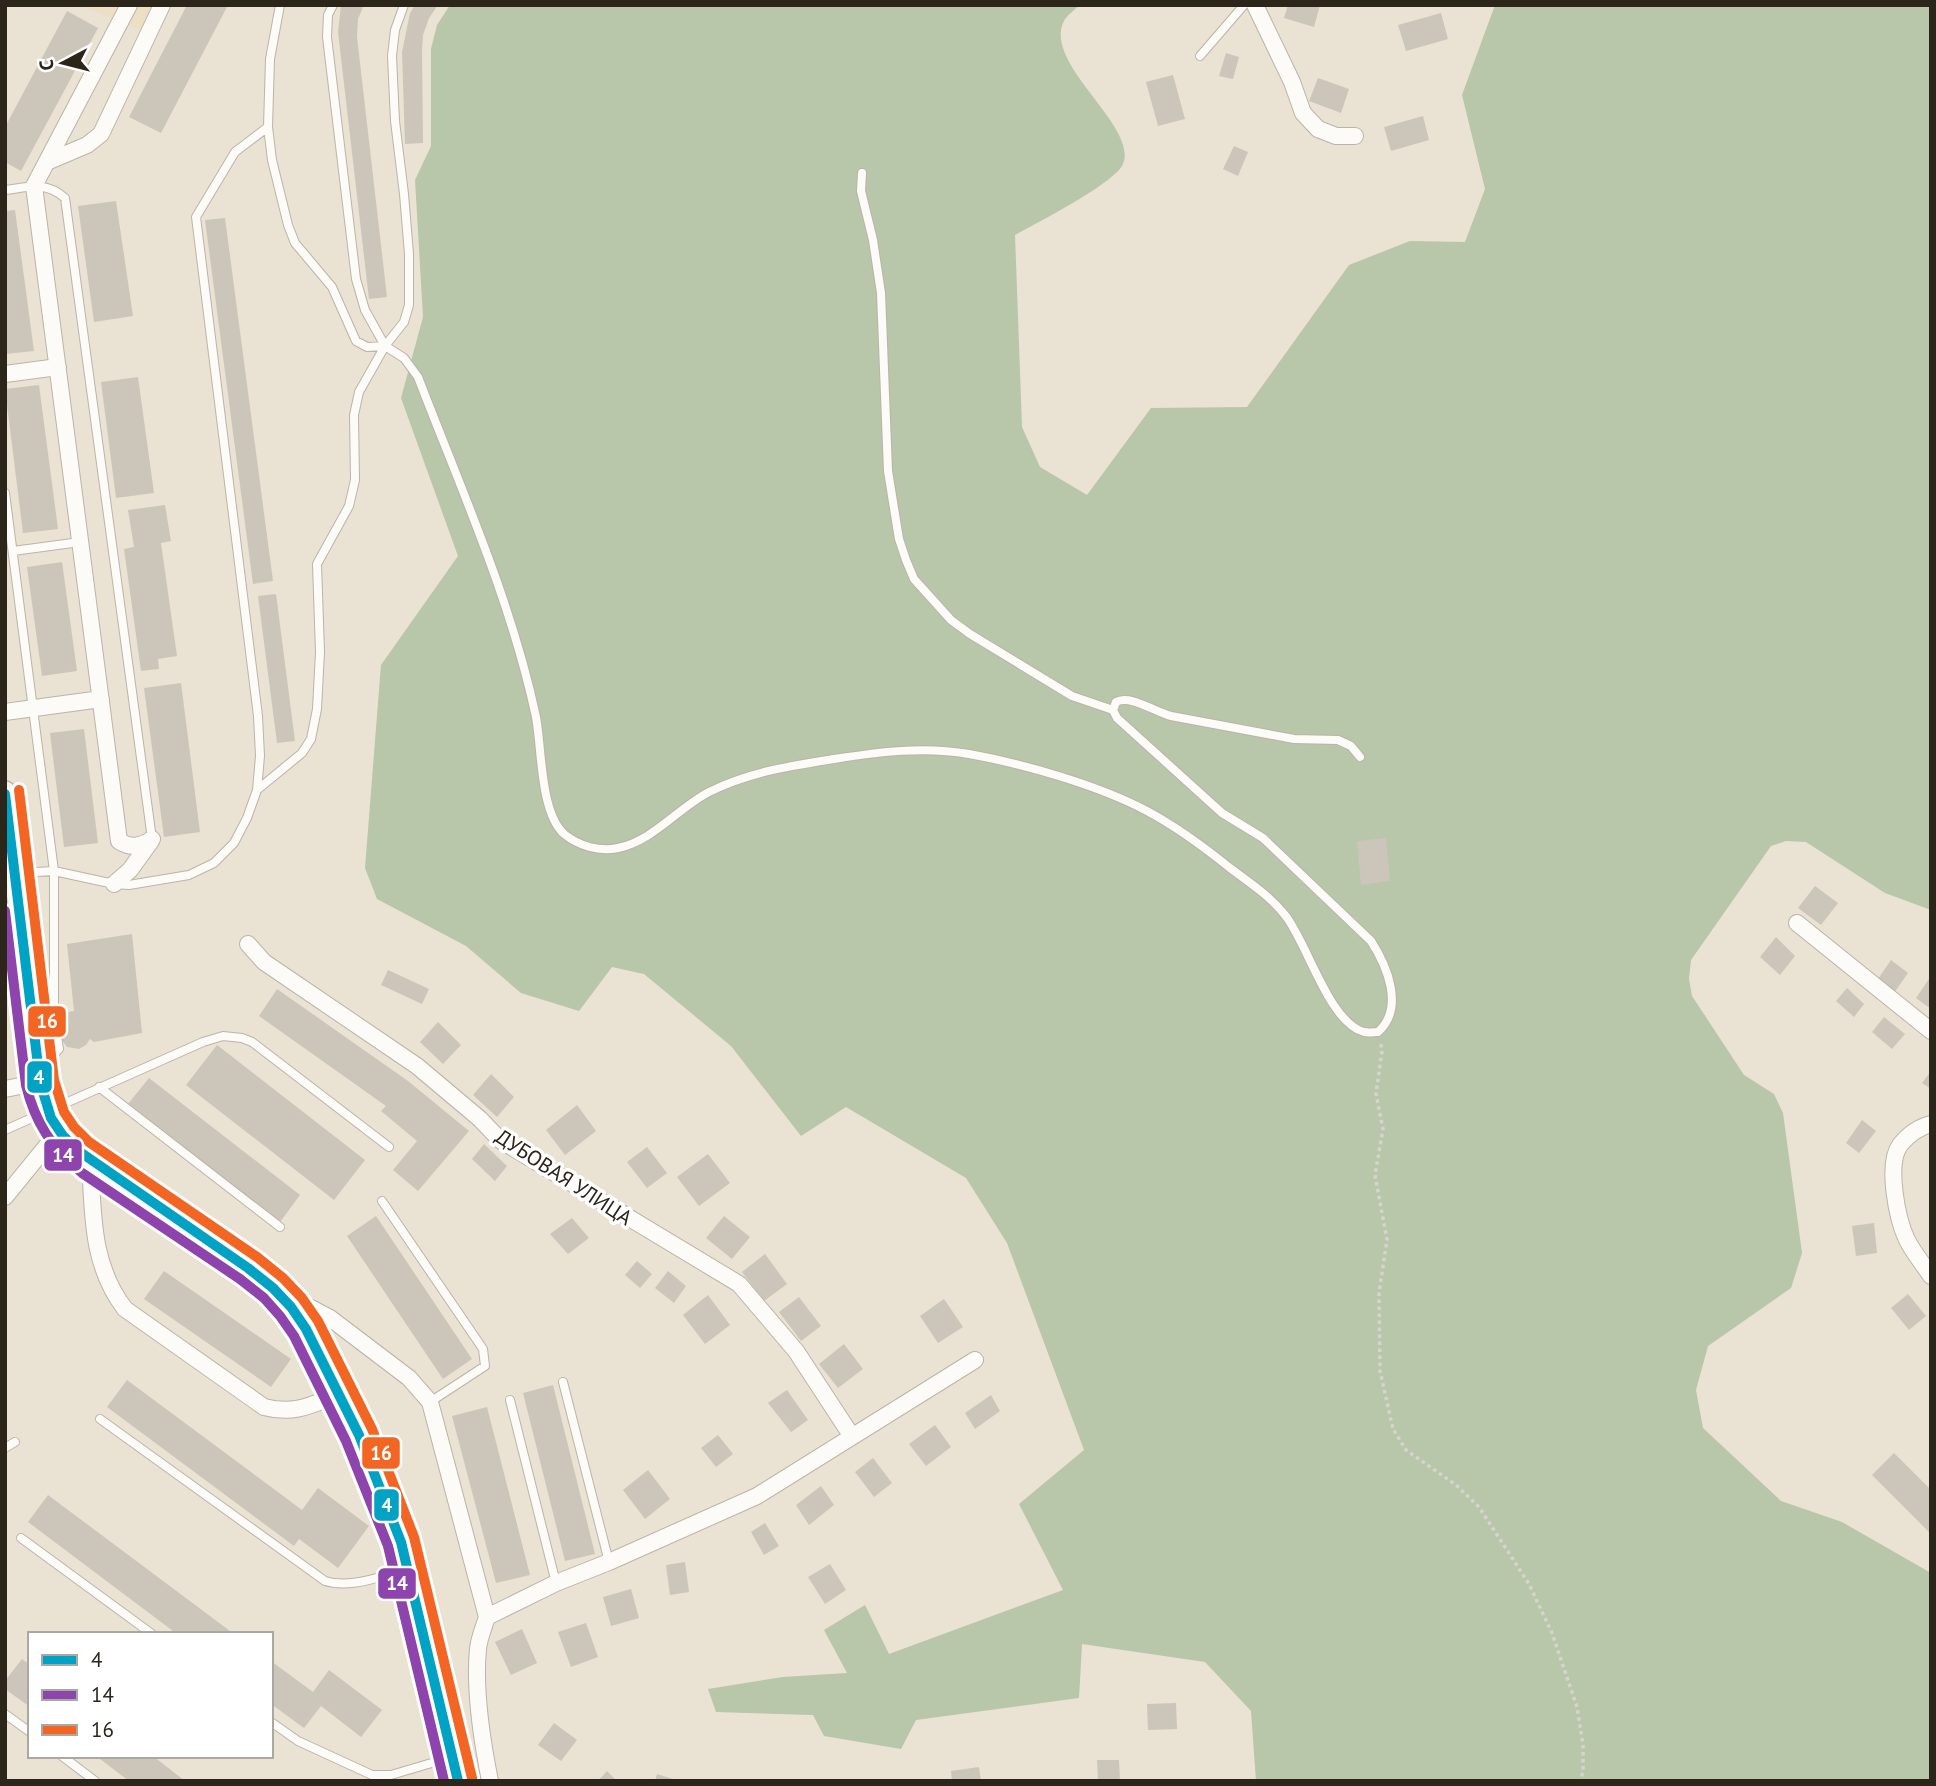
<svg xmlns="http://www.w3.org/2000/svg" width="1936" height="1786" font-family="'PT Sans',sans-serif">
<rect width="100%" height="100%" fill="#eae2d2"/>
<path fill="#ecdfc3" d="M78 5H169L151 34Z"/>
<path fill="#b8c6aa" d="M450 5H1079C1075 10 1067 15 1064 21 1042 64 1139 126 1123 164 1115 183 1037 223 1015 235L1022 427 1040 467 1087 495 1151 408 1247 407 1349 265 1410 241 1465 242 1485 189 1462 95 1495 5H1931V910L1885 893 1806 842 1786 841 1771 846 1691 960 1689 979 1692 996 1744 1075 1774 1094 1783 1113 1802 1253 1791 1288 1708 1346 1696 1390 1703 1428 1781 1501 1842 1522 1931 1573V1781H1256L1251 1711 1205 1662 1082 1644 1079 1698 916 1720 901 1749 824 1736 813 1715 716 1712 708 1689 783 1677 847 1673 824 1630 865 1605 889 1654 1063 1590 1019 1504 1084 1450 1007 1243 966 1178 846 1107 801 1136 731 1046 644 974 612 967 579 1011 521 993 466 946 377 899 365 868 381 665 458 556 401 398 423 317 415 180 431 146V49L437 25Z"/>
<path fill="#ccc6ba" d="M187 5H228L161 133 129 117Z
M341 5H364L358 19 357 37 387 297 369 299 338 32Z
M415 5H438L429 18 423 35 422 50 423 143 405 144 402 52 410 13Z
M1288 5H1320L1314 27 1284 18Z
M67 11 98 28 21 171 5 162V127Z
M1441 13 1448 39 1406 51 1398 25Z
M1226 53 1239 57 1233 79 1219 76Z
M1173 75 1185 119 1158 126 1146 82Z
M1318 78 1349 89 1341 113 1309 101Z
M1423 116 1429 140 1391 151 1384 127Z
M1234 146 1248 152 1238 176 1223 169Z
M116 201 133 316 94 322 78 206Z
M15 210 34 351 5 354V211Z
M225 218 273 581 253 584 205 220Z
M138 377 154 493 116 498 101 382Z
M39 385 58 529 23 533 5 389Z
M165 505 171 541 161 543 177 656 158 659 159 669 141 671 124 549 134 547 128 510Z
M62 562 77 671 42 676 27 567Z
M276 594 295 741 277 743 258 596Z
M181 683 200 832 164 837 144 688Z
M84 729 98 843 64 847 50 733Z
M1386 838 1390 881 1361 885 1357 841Z
M1815 886 1838 903 1821 925 1798 908Z
M132 934 142 1033 94 1042 90 1039 86 1045 79 1049 67 1047 58 1035 57 1025 60 1018 68 1012 74 1011 67 944Z
M1776 937 1795 956 1780 975 1760 957Z
M1891 960 1908 973 1894 993 1878 979Z
M388 970 429 989 422 1004 381 985Z
M1931 976V1009L1916 998Z
M1847 988 1864 1004 1854 1017 1836 1001Z
M277 989 408 1081 469 1131 418 1191 393 1170 417 1141 381 1111 386 1106 259 1016Z
M1884 1017 1905 1034 1892 1049 1872 1032Z
M438 1022 461 1045 443 1064 420 1042Z
M217 1045 365 1160 334 1200 186 1085Z
M1931 1071V1089L1922 1083Z
M491 1074 514 1097 497 1117 473 1095Z
M149 1078 300 1195 280 1222 128 1104Z
M577 1105 596 1131 565 1155 546 1130Z
M1862 1120 1876 1131 1859 1153 1846 1143Z
M484 1144 507 1166 495 1181 472 1159Z
M647 1147 667 1173 647 1188 627 1162Z
M708 1154 730 1183 699 1206 677 1177Z
M376 1216 472 1359 443 1379 347 1236Z
M724 1216 750 1237 732 1259 706 1238Z
M572 1218 589 1238 568 1254 550 1234Z
M1874 1223 1877 1253 1856 1256 1852 1226Z
M765 1254 787 1284 764 1301 742 1272Z
M637 1261 652 1274 640 1288 625 1275Z
M164 1271 291 1359 271 1387 144 1299Z
M668 1271 686 1286 674 1303 655 1288Z
M1908 1294 1926 1316 1909 1330 1891 1308Z
M708 1295 730 1325 705 1344 683 1315Z
M799 1297 821 1326 801 1341 779 1312Z
M944 1299 963 1327 938 1343 920 1316Z
M844 1344 863 1369 838 1388 819 1364Z
M127 1380 302 1510 318 1488 369 1526 338 1568 299 1539 294 1546 107 1407Z
M553 1385 595 1554 565 1561 523 1393Z
M787 1390 808 1420 791 1432 768 1403Z
M991 1395 1000 1411 975 1429 965 1413Z
M487 1407 530 1575 496 1583 452 1416Z
M935 1425 951 1447 926 1466 909 1444Z
M718 1435 733 1454 716 1467 701 1448Z
M1894 1453 1931 1490V1534L1872 1475Z
M873 1458 892 1483 874 1497 855 1472Z
M648 1470 670 1499 645 1519 623 1490Z
M821 1486 834 1505 809 1525 796 1505Z
M48 1495 234 1634H177L28 1522Z
M765 1523 779 1546 764 1555 751 1532Z
M685 1562 689 1592 670 1595 666 1565Z
M830 1564 846 1590 825 1604 808 1577Z
M631 1589 639 1618 611 1626 603 1597Z
M586 1623 598 1657 571 1667 558 1632Z
M522 1629 537 1663 511 1675 495 1642Z
M22 1659 30 1665V1707L5 1689V1681Z
M271 1661 313 1692 329 1670 382 1710 361 1737 321 1706 304 1728 271 1704Z
M1176 1703 1177 1729 1148 1730 1147 1704Z
M554 1723 577 1740 561 1761 538 1745Z
M96 1756H153L185 1781H129Z
M1097 1760H1119L1120 1781H1098Z
M979 1767 981 1781H952L951 1771Z
M607 1771 617 1781H598Z
M657 1774 676 1780V1781H655Z"/>
<g fill="none" stroke-linecap="round" stroke-linejoin="round">
<g stroke="#bbb4a8" stroke-width="10">
<path id="service" d="M280 5 270 59 268 127 272 160 288 225 295 243 332 287 356 341 367 347 385 346
M333 5 328 15 327 37 356 279 365 310 385 346 404 358 418 377C461 489 511 600 536 717 542 749 540 812 564 834 579 846 599 852 618 848 653 841 678 808 709 792 749 772 790 766 834 759 879 752 923 746 969 754 1024 764 1098 785 1147 811 1177 827 1204 847 1230 868 1249 882 1270 896 1285 915 1307 942 1329 1023 1364 1032 1369 1033 1374 1032 1378 1032 1405 1008 1387 966 1371 941L1263 838 1222 813 1117 718 1113 710 1116 702C1130 694 1155 712 1171 716L1294 739 1338 740 1351 746 1360 757
M1200 56 1244 5
M862 173 861 191 873 240 881 293 888 471 899 539 906 560 914 579 951 620 970 634 1072 696 1113 710
M5 190C30 187 45 181 65 198L152 839
M5 493 54 871V1016L59 1049 41 1067
M13 551 80 542
M257 790 260 756 258 716 196 217 235 152 268 127
M17 873 54 871 114 884 129 885 189 875 214 863 234 843 247 818 257 790 302 753 311 739 317 709 320 652 317 564 349 506 355 480 354 415 359 392 385 346 404 322 409 305V254L404 194 395 121 392 56 395 30 404 5
M99 1087 280 1227
M5 1130 203 1042 223 1036 242 1038 252 1042 389 1147
M382 1201 483 1349 485 1366 430 1402
M563 1382 609 1562
M510 1400 556 1583
M100 1419 325 1581C350 1589 381 1576 407 1570
M5 1448 15 1442
M21 1538 152 1634
M5 1714 30 1732
M271 1722 298 1741 372 1775H391L452 1757
M62 1756 95 1781"/>
</g>
<g stroke="#bbb4a8" stroke-width="18">
<path id="minor" d="M129 5 34 186 119 841C131 849 141 846 152 839
M1255 5 1292 82 1303 113 1318 129 1336 136H1355
M47 162 87 145 101 134 162 5
M5 374 58 367
M5 712 101 699
M114 884 130 870 151 841
M1797 923 1931 1031
M248 944 264 962 417 1066 480 1119 500 1140 739 1284 796 1351 851 1435
M5 1089 40 1082
M1931 1124C1919 1127 1908 1135 1900 1145 1886 1164 1897 1219 1907 1240 1913 1252 1923 1264 1931 1276
M90 1161C93 1213 91 1265 125 1309L264 1407C295 1415 311 1405 339 1394
M5 1197 58 1132
M291 1307 311 1308 330 1318 409 1378 430 1402 487 1617
M490 1781C482 1741 474 1689 478 1649 479 1638 484 1627 487 1617L556 1583 609 1562 757 1496 975 1360"/>
</g>
<g stroke="#bbb4a8" stroke-width="24">
<path id="secondary" d="M5 792 40 1082C48 1122 60 1136 90 1161L248 1268 273 1288 291 1307 306 1329 359 1435 401 1542 458 1781"/>
</g>
<path stroke="#d7d4cf" stroke-width="3.5" stroke-dasharray="3.5 3.5" stroke-linecap="butt" d="M1381 1044 1382 1051 1376 1094 1383 1129 1375 1175 1387 1240 1379 1293 1380 1371 1393 1429 1406 1450 1456 1485 1479 1507 1529 1584 1552 1633 1577 1707 1583 1745V1772L1580 1781"/>
<use href="#service" stroke="#fcfbf8" stroke-width="8"/>
<use href="#minor" stroke="#fcfbf8" stroke-width="16"/>
<use href="#secondary" stroke="#f4f2f3" stroke-width="21"/>
<g stroke="#fff" stroke-width="16">
<path id="bus-1" d="M5 794 40 1082 51 1118 63 1136 80 1152 248 1268 273 1288 291 1307 306 1329 359 1435 401 1542 458 1781"/>
</g>
<g stroke="#fff" stroke-width="16">
<path id="bus-2" d="M5 911 26 1085C35 1123 52 1148 82 1173L240 1279 264 1298 280 1316 294 1336 346 1441 388 1546 444 1781"/>
</g>
<g stroke="#fff" stroke-width="16">
<path id="bus-3" d="M19 790 54 1080 64 1112 74 1127 89 1142 257 1257 283 1278 302 1298 318 1321 372 1429 414 1537 472 1778"/>
</g>
<use href="#bus-1" stroke="#02a2c5" stroke-width="10"/>
<use href="#bus-2" stroke="#8e44ad" stroke-width="10"/>
<use href="#bus-3" stroke="#f26522" stroke-width="10"/>
</g>
<g text-anchor="middle" dominant-baseline="central" stroke-width="7" stroke-linejoin="round" paint-order="stroke">
<g font-size="21" fill="#2b251a" stroke="#fff">
<text transform="translate(564 1177) rotate(33)">ДУБОВАЯ УЛИЦА</text>
</g>
</g>
<g stroke="#fff" stroke-width="2.5">
<rect x="27" y="1005" width="40" height="33" rx="7" fill="#f26522"/>
<rect x="26" y="1060" width="27" height="34" rx="7" fill="#02a2c5"/>
<rect x="43" y="1138" width="40" height="34" rx="7" fill="#8e44ad"/>
<rect x="361" y="1436" width="40" height="34" rx="7" fill="#f26522"/>
<rect x="373" y="1488" width="27" height="34" rx="7" fill="#02a2c5"/>
<rect x="377" y="1567" width="40" height="33" rx="7" fill="#8e44ad"/>
</g>
<g font-size="19" text-anchor="middle" font-weight="bold" fill="#fff">
<text x="47" y="1028">16</text>
<text x="39" y="1084">4</text>
<text x="63" y="1162">14</text>
<text x="381" y="1460">16</text>
<text x="387" y="1512">4</text>
<text x="397" y="1590">14</text>
</g>
<rect width="1936" height="1786" fill="none" stroke="#2b251a" stroke-width="14"/>
<rect x="28" y="1632" width="245" height="126" fill="#ffffff" stroke="#aaa8a3" stroke-width="2"/>
<rect x="42" y="1655" width="35" height="10" fill="#02a2c5" stroke="#aaa8a3" stroke-width="2"/>
<text x="91" y="1667" font-size="21" fill="#2b251a">4</text>
<rect x="42" y="1690" width="35" height="10" fill="#8e44ad" stroke="#aaa8a3" stroke-width="2"/>
<text x="91" y="1702" font-size="21" fill="#2b251a">14</text>
<rect x="42" y="1725" width="35" height="10" fill="#f26522" stroke="#aaa8a3" stroke-width="2"/>
<text x="91" y="1737" font-size="21" fill="#2b251a">16</text>
<g transform="translate(63 63) rotate(263)" stroke="#ffffff" stroke-width="5" paint-order="stroke">
<path d="M0-5L12 26L0 18L-12 26Z" fill="#2b251a"/>
<text y="-10" font-size="19" font-weight="bold" text-anchor="middle" fill="#2b251a">С</text>
</g>
</svg>
